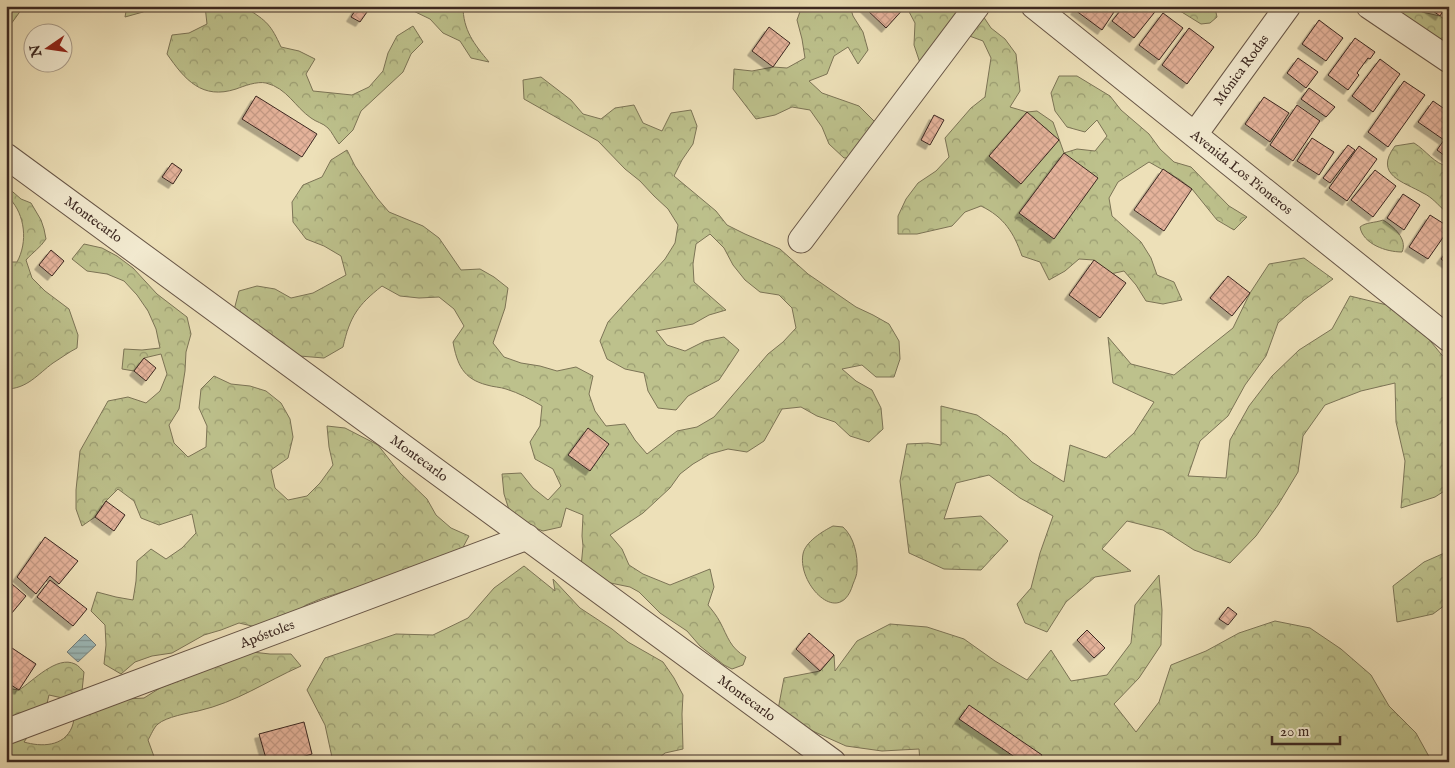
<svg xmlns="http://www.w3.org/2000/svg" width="1455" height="768" font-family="'IM FELL English',serif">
<defs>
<pattern id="forest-crowns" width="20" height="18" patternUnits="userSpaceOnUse" patternTransform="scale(1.25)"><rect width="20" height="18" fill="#bdc18c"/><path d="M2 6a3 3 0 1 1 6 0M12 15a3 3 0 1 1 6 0" fill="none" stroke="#9b9d72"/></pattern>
<pattern id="water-rules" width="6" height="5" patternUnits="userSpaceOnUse" patternTransform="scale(1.25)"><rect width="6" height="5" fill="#9dbab9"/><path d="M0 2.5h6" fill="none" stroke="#819796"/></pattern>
<pattern id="building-cross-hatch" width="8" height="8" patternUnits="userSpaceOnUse" patternTransform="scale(1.25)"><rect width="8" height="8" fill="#e5b39b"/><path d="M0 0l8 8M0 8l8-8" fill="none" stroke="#c59a85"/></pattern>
<filter id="shadow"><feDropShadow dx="-4.5" dy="4.5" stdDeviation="0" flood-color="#0004"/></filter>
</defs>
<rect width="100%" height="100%" fill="#ede0b8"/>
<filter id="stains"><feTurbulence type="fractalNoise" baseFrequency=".004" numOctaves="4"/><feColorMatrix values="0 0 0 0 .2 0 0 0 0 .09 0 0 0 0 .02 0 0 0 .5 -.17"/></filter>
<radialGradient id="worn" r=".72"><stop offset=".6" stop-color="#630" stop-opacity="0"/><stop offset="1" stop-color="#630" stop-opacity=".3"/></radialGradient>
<path fill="url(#forest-crowns)" stroke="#7c7456" d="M6 6H24L6 31Z
M127 6H153L143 12 125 17Z
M205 6H246V8C267 21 271 25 281 47L299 51 315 59 306 74 313 91 352 95 369 87 383 71 388 53 397 36 413 26 423 42 411 54 403 72 361 111 353 130 339 144C335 139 332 132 328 128 323 123 316 122 311 118 295 107 287 88 266 83 257 81 244 86 236 89 202 100 185 80 167 54L172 35 189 33 207 24Z
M403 6H463C463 30 474 44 489 62L471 58 460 41 443 33 430 19Z
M802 6H850L853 16 863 32 868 50 858 64 848 47 834 56 827 74 809 81 822 93 859 106 885 132 864 157 844 158 829 144 822 127 810 110 792 107 775 115 756 119 733 89 734 69 752 71 773 67 787 68 805 58 802 39 797 20Z
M906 6H970L981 13 991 28 1005 39 1016 54 1020 91 1010 107 1027 112 1037 111 1053 122 1064 153 1077 149 1095 151 1107 136 1097 120 1085 132 1067 127 1055 111 1051 93 1059 76H1077L1110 96 1121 110 1149 134 1160 149 1174 162 1191 167 1229 206 1247 217 1234 230 1217 220 1192 189 1179 179 1149 162 1118 182 1109 198 1112 216 1141 242 1151 258 1157 275 1174 282 1182 300 1163 304 1146 301 1136 285 1124 271 1106 275 1094 260 1079 259 1065 271 1049 280 1040 262 1022 256C1014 233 1004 217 981 206L965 212 952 226 917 234H898V216L906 199 918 183 936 171 949 157 945 138 971 108 985 97 991 58 983 41 964 34 920 63 914 45 915 23Z
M1172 6H1213L1215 8 1217 17 1210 23 1201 24Z
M1389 6H1412L1422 12 1440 16 1449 23V59Z
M541 77 571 100 583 114 601 119 615 108 634 105 643 123 662 131 671 113 691 110 697 126 693 144 682 160 674 176 716 211 727 225 745 234 780 249 808 274 856 307 873 315 889 324 899 341 900 359 894 377H876L862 365 842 369 856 381 872 390 881 408 883 429 869 442 850 436 835 422 817 416 801 407 782 409 764 441 747 452 728 449 710 454 693 464 680 474 670 488 643 513 610 535 622 549 629 565 643 574 670 585 710 569 714 587 708 605C712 610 717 616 720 622 728 637 730 648 746 657L743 665 732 669 724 665 700 646 687 631 660 613 639 592 630 587 596 580 581 567 583 546 582 536 583 515 566 508 561 527 543 531 525 524 510 513 504 494 502 474 521 473 533 488 548 500 561 486 553 469 535 459 530 442 540 426 542 406C530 399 519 393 506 389 500 387 493 387 487 385 463 379 457 364 453 342L464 326 454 309 439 297 419 298 400 296 382 286C358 305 350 316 343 347L324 358 287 355 234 310 239 291 257 286 275 289 291 298 313 293 346 275 341 256 324 246 306 239 293 222 292 202 303 185 322 177 331 160 347 150 355 166 377 198 389 212 423 226 439 238 461 270 480 269 494 277 508 288 505 308 493 343 504 357 521 363 540 366 557 371 576 367 593 376 589 394 595 411 606 426 625 424 635 440 647 454 677 431 697 427 714 417 768 354 783 342 796 328 792 308 779 295 760 292 745 280 733 265 724 248 710 234 696 244 693 264 694 282 726 310 709 315 693 324 656 331 667 345 685 351 705 341 724 337 739 350 719 380 688 396 676 410 658 408 648 391 644 373 625 369 607 359 600 341 608 322 665 259 675 243 678 225 668 209 654 196 640 181 625 169 598 141 524 99 523 80Z
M1414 143C1427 151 1433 163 1449 167V212L1445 211C1438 205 1432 197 1423 193 1404 182 1373 175 1395 146Z
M6 186 21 199 31 203 41 220 44 229 46 239C40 248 33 252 26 260L32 278 45 291 69 309 78 335 77 348C69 352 61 358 53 363 38 374 27 389 6 389V261L8 262H17C28 242 25 215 10 199L6 201Z
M1383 220C1393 226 1408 239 1402 252 1386 252 1363 244 1360 227 1366 222 1375 223 1383 220Z
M84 244 102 248 117 256 133 268 157 294 187 317 191 334 186 352 185 371 179 409 169 425 174 443 188 457 206 447 207 426 199 408 201 389 214 376 231 384 250 386 266 391 281 403 290 419 293 437 288 458 271 470 275 488 288 500 307 496 320 483 333 465 329 447 327 426 345 428 378 445 400 473 427 499 436 515 451 528 469 536 461 551 374 582 323 598 306 605 291 615 256 627 239 623 221 630 204 635 172 653 152 656 135 662 121 674 104 664 106 645 105 625 91 611 97 592 116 597 133 600 136 581 137 561 151 549 166 559 182 548 196 533 192 514 159 525 141 518 134 501 118 489 106 501 95 517 82 526 76 509V490L80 451 108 401 128 397 146 403 160 391 167 374 161 354 144 358 134 371 122 369 124 349 142 350 160 348 156 329 148 311 137 295 124 281 107 274 87 271 72 259Z
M1304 258 1333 279 1304 300 1278 323 1266 356 1245 385 1228 416 1200 441 1188 476 1226 478 1230 440 1249 406 1272 376 1299 350 1332 329 1350 296 1387 305 1418 326 1441 354 1449 362V488L1435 497 1401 508 1405 461 1396 422 1395 383 1361 391 1325 405 1303 436 1298 472 1278 505 1256 536 1230 563 1194 550 1163 530 1127 521 1102 549 1131 571 1095 577 1066 602 1047 632 1025 623 1017 604 1031 588 1040 553 1053 516 1020 498 989 475 956 483 944 519 981 516 1008 541 981 570 944 569 909 553 900 481 907 444 928 443 941 445V406L977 415 1007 436 1032 462 1064 482 1070 445 1106 458 1134 433 1154 402 1113 383 1108 337 1131 364 1174 375 1233 328 1250 293 1269 264Z
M833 526 843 527C854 537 858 555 857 570 857 575 855 579 853 584 840 629 797 584 803 554 805 542 823 531 833 526Z
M1449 551V602L1433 614 1397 622 1393 586 1424 562Z
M524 566 555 591 553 579 580 608 612 629 628 642 663 662 674 678 683 695 682 714 683 749 665 753 654 762H333L325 725 307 690 325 658 396 634 433 635 468 618 494 588Z
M1159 575 1162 610 1161 645 1139 678 1114 704 1136 732 1159 702 1171 665 1206 651 1239 633 1275 621 1310 628 1341 649 1371 675 1389 706 1416 733 1432 762H920L919 749 882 751 846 746 777 715 784 678 820 671 834 655 835 671 857 641 890 624 927 627 964 639 995 661 1027 680 1051 650 1071 681 1107 675 1131 643 1135 605Z
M252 652 270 654H291L301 666C265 682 237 702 198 711 188 713 166 717 158 724 154 727 151 735 148 740L156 762H6V688L19 690C33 681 57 655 75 664 78 665 82 670 84 672L82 691 67 699 49 695 45 712 24 742C41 747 64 747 72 727 74 722 74 716 75 711L127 699 144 698 160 688Z"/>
<path fill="url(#water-rules)" stroke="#76807c" d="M85 634 96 645 78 662 67 652Z"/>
<path fill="url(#building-cross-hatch)" stroke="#3c2821" filter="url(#shadow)" d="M358 6 367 12 360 22 351 17Z
M863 6H906L886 28Z
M1078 6H1118L1102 30 1075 10Z
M1124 6H1156L1158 8 1134 38 1112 21Z
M1426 6H1446L1440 16Z
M1163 13 1183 28 1159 60 1139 45Z
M1319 20 1343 38 1326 61 1302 44Z
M769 27 790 43 773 67 752 51Z
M1189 28 1214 47 1187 84 1162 65Z
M1355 38 1375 52 1370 59 1368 58 1357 73 1359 75 1348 90 1328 75Z
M1298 58 1318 72 1306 88 1287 73Z
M1380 59 1400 74 1373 112 1352 96Z
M1404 81 1425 95 1388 147 1368 132Z
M1309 88 1335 107 1326 117 1301 99Z
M256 96 317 134 302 157 242 119Z
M1264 97 1289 113 1270 142 1245 124Z
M1433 101 1449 112V159L1437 150 1444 140 1418 122Z
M1297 105 1320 121 1293 161 1270 145Z
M1027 112 1059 140 1021 184 989 156Z
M934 115 944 120 930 145 921 140Z
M1312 138 1334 152 1319 175 1297 161Z
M1348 145 1355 150 1330 183 1323 178Z
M1359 146 1377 159 1347 201 1329 188Z
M1064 153 1098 178 1054 239 1019 213Z
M172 163 182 170 173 184 162 177Z
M1163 169 1192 189 1164 231 1134 210Z
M1375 170 1396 186 1373 217 1351 200Z
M1403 194 1420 205 1404 230 1387 218Z
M1430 215 1449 227V229L1428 259 1409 247Z
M1449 248V265L1441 259Z
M51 250 64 261 52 276 39 265Z
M1094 260 1126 283 1100 318 1069 295Z
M1228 276 1250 293 1232 316 1210 298Z
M144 358 156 368 146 381 134 371Z
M588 428 609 444 590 471 568 455Z
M106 501 125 515 114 531 95 517Z
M45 537 78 561 59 584 50 576 36 594 17 577Z
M50 580 87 609 73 626 37 597Z
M12 584 26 596 6 620V591Z
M1228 607 1237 614 1228 625 1219 619Z
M1087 630 1105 648 1094 658 1077 640Z
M809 633 834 655 820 671 796 649Z
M6 644 36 664 19 690 6 682Z
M969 705 1042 755 1037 762H1022L959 719Z
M304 722 312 754 295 759 296 762H267L259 734Z"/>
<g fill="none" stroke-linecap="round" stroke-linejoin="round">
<g stroke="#685647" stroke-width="27">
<g id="street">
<path id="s1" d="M1034 6 1449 339"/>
<path d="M1369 6 1449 60"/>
<path id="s2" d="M1195 134 1288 6"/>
<path id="s3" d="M6 156 833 762"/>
<path d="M801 240 977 6"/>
<path id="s4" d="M6 732 527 537"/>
</g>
</g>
<use href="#street" stroke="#f3ebd1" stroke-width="25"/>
</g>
<g text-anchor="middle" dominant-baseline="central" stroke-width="5" stroke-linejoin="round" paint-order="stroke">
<g font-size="14" fill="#3c2821" stroke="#f3ebd1">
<text stroke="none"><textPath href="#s2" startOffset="79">Mónica Rodas</textPath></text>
<text stroke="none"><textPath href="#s1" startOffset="266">Avenida Los Pioneros</textPath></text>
<text stroke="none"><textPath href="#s3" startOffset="108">Montecarlo</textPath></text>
<text stroke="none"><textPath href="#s3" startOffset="512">Montecarlo</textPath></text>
<text stroke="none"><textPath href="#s4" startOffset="279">Apóstoles</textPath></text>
<text stroke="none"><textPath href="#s3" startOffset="918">Montecarlo</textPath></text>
</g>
</g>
<rect width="1455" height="768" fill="none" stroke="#ede0b8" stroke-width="25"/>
<rect x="8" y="8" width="1440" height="753" fill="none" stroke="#3c2821" stroke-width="2.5"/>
<rect x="12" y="12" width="1430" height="743" fill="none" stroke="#3c2821"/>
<g transform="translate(48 48) rotate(257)"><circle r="24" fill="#f3ebd1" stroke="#aa9d8b"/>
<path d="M0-4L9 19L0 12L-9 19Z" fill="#8f2418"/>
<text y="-8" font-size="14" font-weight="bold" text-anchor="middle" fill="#3c2821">N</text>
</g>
<path d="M1272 736v8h68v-8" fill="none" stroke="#3c2821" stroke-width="2.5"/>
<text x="1280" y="736" font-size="15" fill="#3c2821" stroke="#f3ebd1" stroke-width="4" paint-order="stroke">20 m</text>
<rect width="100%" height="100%" filter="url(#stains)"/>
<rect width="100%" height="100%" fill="url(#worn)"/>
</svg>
